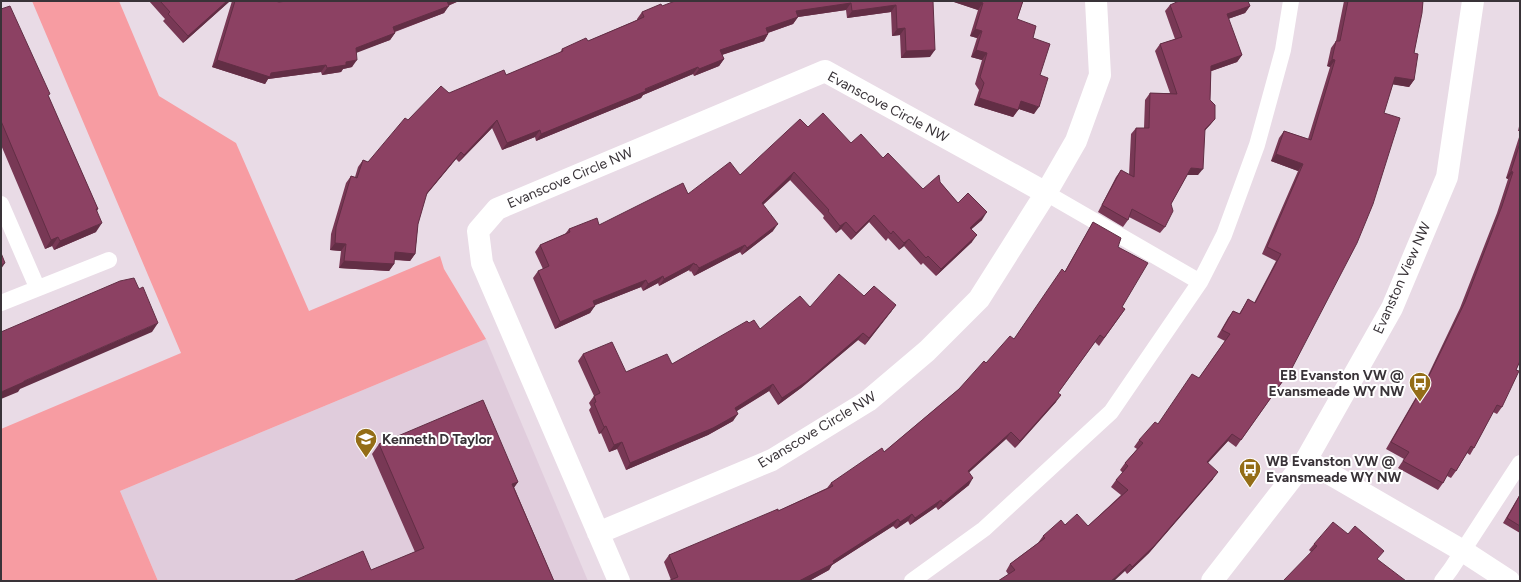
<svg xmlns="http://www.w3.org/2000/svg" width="1521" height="582" font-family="Figtree,sans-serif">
<rect width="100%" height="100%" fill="#e9dbe6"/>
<path fill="#e0ccdc" d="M486 339 588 581H158L120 491Z"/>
<path fill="#f79ca2" d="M32 1H119L159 96 236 143 309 311 440 256 444 269 486 339 120 491 158 581H1V429L181 353Z"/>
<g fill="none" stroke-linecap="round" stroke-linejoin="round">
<path stroke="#fff" stroke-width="16" d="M1046 193 1200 282
M1 204 37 287
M1 303 109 260
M912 581 984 529 1111 412 1200 282 1224 235 1257 145 1283 50 1291 1
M1442 581 1451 569 1520 463"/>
<path stroke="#fff" stroke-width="22" d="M1306 460 1463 551 1509 581
M598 533 772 460 868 401 927 351 979 299 1046 193 1076 141 1100 75 1096 1
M619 581 482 263 478 231 497 209 825 71 1046 193"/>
<path stroke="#fff" stroke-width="22" d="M1212 581 1306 460 1392 308 1447 177 1473 1"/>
</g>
<path fill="#783855" d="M149 1H230L183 43 163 21 165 19Z
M232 1H275L279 2 287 1H459L448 6 444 13 395 32V33L390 40 356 52 352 67 343 69 341 72 322 75 321 72 268 79 265 84 212 67Z
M933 1 930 57 901 58 900 35 892 36 891 12 847 18 846 10 798 17 793 24 768 33V34L764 41 722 55 724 59 719 66 694 76 693 74 643 95 641 98 536 141 535 137 502 150 492 128 459 162 456 159 426 195 418 224 415 254 410 261 394 260V264L389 271 339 268 341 251 330 250 331 234 346 183 351 176 355 177 358 167 363 160 368 162 408 120 449 93 506 75 560 53 562 49 588 41 637 20V19L642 12 662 6Z
M951 1H1023L1017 19 1033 38 1040 75 1034 114 1019 109 1013 117 974 105 979 90 975 84 982 60 971 57 977 38 970 36 978 10Z
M1344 1H1423L1414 53V80L1409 87 1393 84 1292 368 1236 447 1228 441 1208 463 1213 479 1149 553 1127 574 1125 571 1008 574 1006 571 1010 564 1038 543 1043 536 1065 525 1088 526 1121 495 1111 487 1116 480 1123 473 1120 470 1125 463 1137 449 1134 447 1139 440 1158 424 1199 378 1225 341 1217 337 1228 318 1233 311 1239 314 1248 299 1254 303 1276 261 1262 254 1298 171 1271 161 1279 138 1284 131 1308 139 1330 67 1327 66 1331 48 1336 41Z
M1170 5 1250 6 1245 13 1228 19 1242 55 1237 62 1211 71 1210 100 1215 119 1210 125 1204 131 1198 175H1187L1171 204 1165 227 1160 233 1129 217 1128 220 1123 227 1098 212 1116 177 1121 170 1129 175 1131 134 1136 128H1144L1145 100 1150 93H1170L1155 51 1160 44 1175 39 1165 11Z
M1 9 48 96 98 209 97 211 96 232 54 250 52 246 45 249 1 145Z
M1520 122V131H1518Z
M808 127 851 143 883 158 923 189 940 182 958 203 982 220 971 229 972 242 936 276 923 263 921 265 904 246 899 250 888 238 886 241 869 222 851 240 841 229 836 233 823 218 824 216 790 180 763 205 773 231 742 255 740 252 694 276 691 271 690 272 689 270 659 286 658 283 643 291 641 287 595 305 590 313 555 329 533 278 538 271 543 269 535 252 540 245 565 234 569 229 599 225 740 175Z
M1520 134V361L1516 370 1502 407 1497 414 1493 412 1474 448 1470 455 1467 453 1456 471 1451 478 1447 476 1443 483 1438 490 1398 468 1404 459 1386 449 1416 397 1421 390 1460 308 1497 213 1508 179 1506 178Z
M1093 222 1118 247 1122 307 1125 309 1099 346 1095 342 1058 393 1056 402 1015 448 1006 439 969 472V485L938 510 936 507 910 525 908 521 896 529 893 526 832 565 829 570 809 581H668L671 580 664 562 669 555 778 511 827 488 831 483 884 452 959 389 986 363 1014 339 1065 271Z
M864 296 896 305 865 345 858 340 801 388 778 405 769 391 737 411 733 421 708 435 626 470 617 449 609 452 601 433 599 434 589 410 591 407 589 403 594 396 578 361 583 354 626 372 672 364 749 323 760 329 810 307Z
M379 444 518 482 514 487 554 581 371 570 415 552 372 454Z
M1520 494V533L1503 523Z
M1314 544 1378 560 1311 552 1309 550Z"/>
<path fill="#622e45" d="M227 1H230L183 43 188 36Z
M447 1H459L442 8Z
M951 1H978L983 3 978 10Z
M851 3 846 10 791 18 796 11Z
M896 5 891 12 847 18 852 11Z
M449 6 444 13 388 34 393 27Z
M1250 6 1245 13 1222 21 1227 14Z
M798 17 793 24 761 35 766 28Z
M905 28 900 35 892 36 897 29Z
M975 29 982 31 977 38 970 36Z
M395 33 390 40 351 55 356 48Z
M768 34 764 41 715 57 720 50Z
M935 50 930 57 901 58 906 51Z
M976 50 987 53 982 60 971 57Z
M1242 55 1237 62 1206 73 1211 66Z
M724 59 719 66 694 76 699 69Z
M1332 59 1335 60 1330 67 1327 66Z
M217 60 326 65 321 72 268 79 265 84 212 67Z
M357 60 352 67 343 69 341 72 322 75 327 68 346 62Z
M698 67 693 74 643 95 641 98 536 141 541 134Z
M1395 77 1414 80 1409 87 1390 84Z
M979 98 1018 110 1013 117 974 105Z
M1021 101 1039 107 1034 114 1016 108Z
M1215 119 1210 125 1200 136 1205 129Z
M497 120 492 128 459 162 464 155Z
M540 130 535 137 502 150 507 143Z
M461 152 456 159 422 200 427 193Z
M1276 154 1303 164 1298 171 1271 161Z
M1191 168 1203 169 1198 175H1187Z
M1511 171 1513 172 1508 179 1506 178Z
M794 172 790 180 757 210 762 203Z
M987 212 982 220 965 235 970 228Z
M874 215 869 222 851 240 856 233Z
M846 222 841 229 836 233 840 226Z
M102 223 96 232 54 250 60 241Z
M778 224 773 231 742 255 747 248Z
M977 235 972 242 936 276 941 269Z
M58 237 52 246 45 249 51 240Z
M909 239 904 246 899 250 904 243Z
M335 243 346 244 341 251 330 250Z
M745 245 740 252 694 276 699 268Z
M395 252 415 254 410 261 390 259Z
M344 261 394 264 389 271 339 268Z
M5 263 1 269V265Z
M694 263 689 270 659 286 664 279Z
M663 276 658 283 643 291 648 284Z
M646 280 641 287 588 308 593 301Z
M896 305 891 312 865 345 869 338Z
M595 306 590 313 555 329 560 322Z
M158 323 152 332 20 389 18 392 1 399V392L24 381Z
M863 333 858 340 801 388 778 405 782 398Z
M773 384 769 391 730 415 735 408Z
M1061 395 1056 402 1015 448 1020 441Z
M738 414 733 421 708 435 626 470 630 463Z
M606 426 601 433 599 434 604 427Z
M1011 432 1006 439 963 478 968 471Z
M1232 434 1228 441 1202 469 1207 462Z
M622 442 617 449 609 452 614 445Z
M1218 472 1213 479 1149 553 1127 574 1132 567Z
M973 478 969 485 938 510 943 503Z
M518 482 511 492 512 484Z
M941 500 936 507 910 525 915 518Z
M912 514 908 521 896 529 900 522Z
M898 519 893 526 832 565 829 570 809 581H799L833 561Z
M1130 564 1125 571 1114 581H1111Z"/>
<path fill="#8c4163" stroke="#622e45" d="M160 1H227L188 36 168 14 170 12Z
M235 1H275L279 2 287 1H447L449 6 393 27 395 33 356 48 357 60 346 62V65L327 68 326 65 271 73 270 77 217 60Z
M675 1H933L935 50 906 51 905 28 897 29 896 5 852 11 851 3 796 11 798 17 766 28 768 34 720 50 724 59 699 69 698 67 645 89 646 91 541 134 540 130 507 143 497 120 464 155 461 152 427 193 418 224 415 254 395 252 394 264 344 261 346 244 335 243 336 227 351 176 357 178 363 160 368 162 405 118 408 120 441 86 449 93 504 70 506 75 563 51 562 49 586 38 588 41 633 22 644 17 642 12 661 4 662 6Z
M978 1H1023L1017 19 1036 26 1033 38 1050 44 1040 75 1048 78 1039 107 1021 101 1018 110 979 98 984 83 980 77 987 53 976 50 982 31 975 29 983 3Z
M1179 1H1248L1250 6 1227 14 1242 55 1211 66 1210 100 1215 105V119L1205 129 1203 169 1191 168 1171 204 1173 211 1165 227 1132 209 1128 220 1102 205 1121 170 1134 177 1136 128H1149L1150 93 1177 94 1160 44 1182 37 1170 5Z
M1348 1H1423L1422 13 1414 53 1418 54 1414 80 1395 77 1384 113 1400 118 1373 204 1357 243 1292 368 1241 440 1232 434 1207 462 1218 472 1154 546 1132 567 1130 564 1111 581H998L1015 570 1010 564 1045 538 1043 536 1061 520 1065 525 1077 514 1088 526 1128 490 1116 480 1128 466 1125 463 1143 443 1139 440 1155 422 1158 424 1192 374 1199 378 1230 334 1222 330 1233 311 1240 314 1248 299 1255 303 1281 254 1267 247 1303 164 1276 154 1284 131 1311 140 1335 60 1332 59 1336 41H1340Z
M10 6 50 94 48 95 98 209H96L102 223 60 241 58 237 51 240 1 121V9Z
M823 113 851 143 861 134 883 158 888 153 923 189 939 175 940 182 958 203 968 193 987 212 970 228 977 235 941 269 928 256 926 258 909 239 904 243 893 231 891 234 874 215 856 233 846 222 840 226 828 211 829 210 794 172 762 203 778 224 747 248 745 245 699 268 696 264 695 265 694 263 664 279 663 276 648 284 646 280 593 301 595 306 560 322 538 271 549 266 540 245 570 232 569 229 597 218 599 225 683 183 688 194 730 162 740 175 800 119 808 127Z
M1520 143V361L1516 370 1519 371 1502 407 1497 405 1474 448 1471 446 1456 471 1451 468 1443 483 1403 461 1409 452 1391 442 1421 390H1422L1465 302 1502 206 1513 172 1511 171Z
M1093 222 1121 238 1118 247 1148 263 1122 307 1125 309 1104 338 1100 335 1058 393 1061 395 1020 441 1011 432 968 471 973 478 943 503 941 500 915 518 912 514 900 522 898 519 833 561 834 563 799 581H668L678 577 669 555 778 509V511L833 486 831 483 882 448 884 452 959 389 984 361 986 363 1010 336 1014 339 1062 269 1065 272Z
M1 253 5 263 1 265Z
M839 274 864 296 874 286 896 305 869 338 863 333 806 382 782 398 773 384 735 408 738 414 713 428 630 463 622 442 614 445 606 426 604 427 594 403 596 402 594 396 600 393 583 354 612 342 626 372 667 354 672 364 747 321 749 323 754 320 760 329 800 296 810 307Z
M134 278 139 289 143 287 158 323 24 381V382L1 392V332L120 281Z
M483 400 518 482 512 484 554 581H293L363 551 371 570 424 548 379 444Z
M1520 495V526L1507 518Z
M1333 522 1348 534 1355 526 1384 551 1377 559 1406 581H1283L1317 546 1314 544Z"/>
<defs>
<g id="bus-pin" transform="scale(1.15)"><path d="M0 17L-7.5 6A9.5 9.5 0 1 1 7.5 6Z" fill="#946d17" stroke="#fff"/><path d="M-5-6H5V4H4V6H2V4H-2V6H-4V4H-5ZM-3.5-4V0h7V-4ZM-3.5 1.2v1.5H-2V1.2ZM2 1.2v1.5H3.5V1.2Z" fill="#fff"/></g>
<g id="school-pin" transform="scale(1.15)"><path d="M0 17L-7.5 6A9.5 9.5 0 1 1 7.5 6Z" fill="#946d17" stroke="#fff"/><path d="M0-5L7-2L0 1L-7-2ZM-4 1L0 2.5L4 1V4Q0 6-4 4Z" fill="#fff"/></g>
</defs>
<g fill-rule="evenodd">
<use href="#bus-pin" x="1420" y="383"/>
<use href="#school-pin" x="366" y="439"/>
<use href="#bus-pin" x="1250" y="469"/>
</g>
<g text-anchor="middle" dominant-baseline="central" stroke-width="4" stroke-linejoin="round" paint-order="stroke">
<g font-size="14" fill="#393338" stroke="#fff">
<text transform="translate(888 107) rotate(28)">Evanscove Circle NW</text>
<text transform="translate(570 178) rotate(-23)">Evanscove Circle NW</text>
<text transform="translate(1402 278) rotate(-66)">Evanston View NW</text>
<text transform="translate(817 430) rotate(-31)">Evanscove Circle NW</text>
</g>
<g font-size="14" font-weight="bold" fill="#393338" stroke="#fff" text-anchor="start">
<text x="1404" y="375" text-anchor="end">EB Evanston VW @<tspan x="1404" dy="16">Evansmeade WY NW</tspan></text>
<text x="382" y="439">Kenneth D Taylor</text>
<text x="1266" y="461">WB Evanston VW @<tspan x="1266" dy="16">Evansmeade WY NW</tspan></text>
</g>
</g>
<rect width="1521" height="582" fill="none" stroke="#393338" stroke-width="4"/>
</svg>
